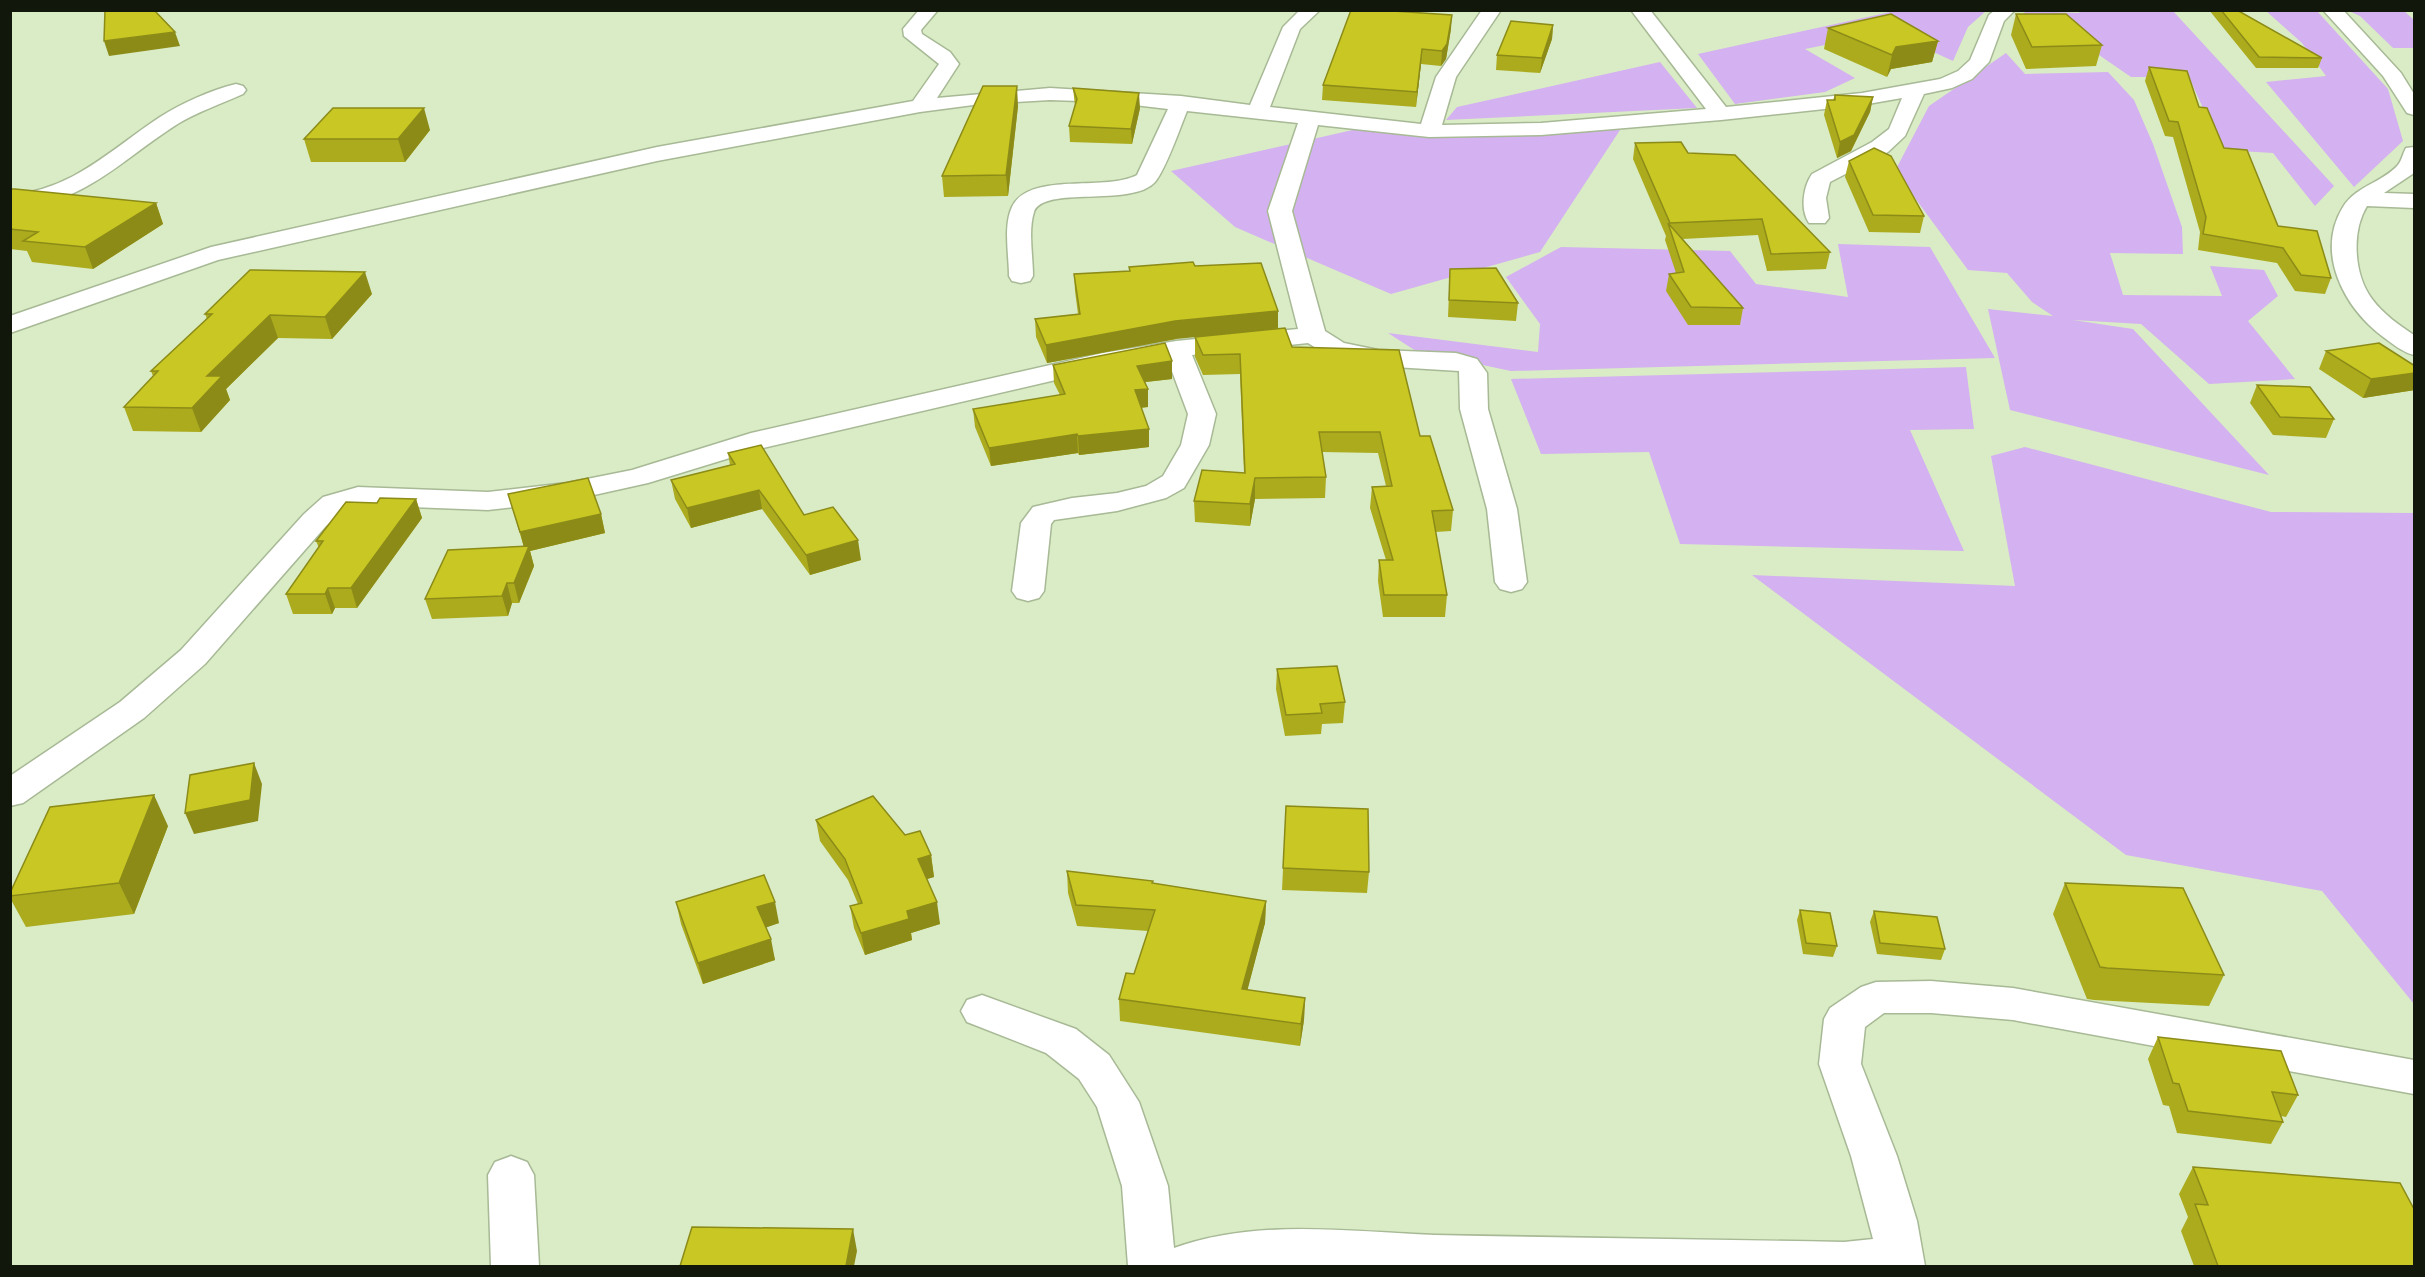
<svg xmlns="http://www.w3.org/2000/svg" width="2425" height="1277" font-family="Montserrat,sans-serif">
<rect width="100%" height="100%" fill="#d9ecc6"/>
<path fill="#d4b1f0" d="M1895 11H1986L1968 27 1953 61 1890 32 1805 49 1855 78 1825 92 1735 104 1698 54Z
M2025 11 2080 13 2077 11H2173L2334 186 2315 206 2273 153 2222 150 2189 77H2131L2064 31 2018 30Z
M2266 11H2317L2388 89 2403 141 2354 187 2266 82 2326 76 2302 43Z
M2349 11H2404L2414 20V48H2393L2360 16Z
M2006 53 2025 74 2108 72 2134 100 2153 144 2182 227 2183 254 2110 253 2123 295 2222 296 2210 266 2264 270 2278 296 2248 321 2295 379 2209 384 2141 324 2073 320 2133 329 2269 475 2010 410 1988 309 2053 316 2032 302 2007 273 1968 270 1895 171 1929 106Z
M1660 62 1697 108 1446 120 1457 107Z
M1357 129 1620 130 1540 252 1391 294 1235 227 1171 171Z
M1838 244 1930 247 1995 358 1511 371 1416 351 1388 333 1538 352 1540 324 1506 277 1561 247 1730 251 1756 284 1848 297Z
M1966 367 1974 429 1910 430 1964 551 1680 544 1649 452 1541 454 1511 379Z
M2025 447 2271 512 2414 513V1004L2322 891 2126 855 1752 575 2015 586 1991 456Z"/>
<g fill="none" stroke-linecap="round" stroke-linejoin="round">
<g stroke="#a7b995" stroke-width="3">
<path id="minor" d="M919 10H938L921 30 922 34 950 52 959 64 937 98 1050 88 1181 96 1250 105 1283 27 1300 10H1320L1300 29 1270 107 1421 124 1436 77 1482 10H1501L1456 77 1442 125 1541 123 1706 109 1631 10H1650L1726 107 1862 93 1940 79 1958 71 1970 60 1989 15 1995 10H2015L2004 21 1989 62 1972 79 1952 88 1924 94 1905 136 1888 152 1830 182 1826 198 1829 218 1825 223H1809C1800 210 1803 187 1812 174L1872 142 1889 129 1902 98 1862 105 1721 120 1541 135 1429 137 1318 125 1292 211 1325 331 1344 343 1378 350 1456 353 1477 359 1487 373 1488 409 1517 509 1527 582 1522 589 1511 592 1500 589 1495 582 1487 509 1460 409 1459 371 1378 366 1327 355 1308 343 1192 355 1216 414 1209 445 1184 488 1166 498 1117 511 1054 520 1051 524 1044 591 1039 598 1028 601 1017 598 1012 591 1021 523 1033 507 1072 498 1117 493 1146 486 1163 476 1181 445 1188 414 1167 358 1103 369 759 449 648 483 567 501 488 510 359 505 345 509 326 526 205 664 144 718 23 803 10 806V776L120 702 181 650 304 514 323 497 358 487 488 492 567 483 632 470 751 433 1103 353 1176 341 1298 329 1268 211 1298 123 1187 111C1180 128 1166 169 1155 182 1132 208 1043 185 1034 212 1028 231 1033 256 1033 276L1030 281 1021 283 1012 281 1009 276C1009 255 1003 226 1012 207 1029 171 1105 192 1137 175L1168 109 1109 102 1050 100 981 104 920 112 657 161 218 260 10 333V316L211 247 657 147 913 101 939 64 904 36 903 29Z
M2323 10H2343L2401 73 2414 94V115L2407 113 2383 76Z
M236 84 243 86 246 90 243 94C221 104 197 112 176 125 117 163 86 203 10 209V195C73 190 110 150 160 117 182 103 211 90 236 84Z
M2414 147V173L2384 193 2414 194V208L2367 206C2351 232 2354 275 2372 299 2383 314 2399 325 2414 335V355C2402 352 2393 344 2382 336 2344 307 2315 253 2343 207 2357 185 2382 183 2398 165 2402 160 2403 153 2406 148Z
M1931 981 2013 988 2414 1060V1094L2013 1020 1931 1013H1884L1865 1027 1861 1064 1897 1156 1917 1221 1925 1266H1128L1122 1186 1097 1107 1079 1079 1046 1053 967 1022 961 1011 967 1000 982 995 1076 1029 1109 1055 1139 1102 1168 1186 1174 1248C1259 1218 1348 1232 1435 1235 1571 1238 1708 1239 1844 1242L1873 1239 1851 1156 1819 1064 1824 1019 1830 1008 1861 987 1876 982Z
M511 1156 527 1162 534 1175 539 1266H491L488 1175 495 1162Z"/>
</g>
<use href="#minor" fill="#fff" fill-rule="evenodd"/>
</g>
<path fill="#acab1e" d="M2209 10H2237L2322 58 2318 68H2256Z
M2016 14 2102 45 2096 66 2026 69 2011 35Z
M1553 25 1552 39 1540 73 1496 70 1497 55Z
M1828 28 1938 41 1932 62 1891 69 1887 77 1824 49Z
M1451 29 1446 59 1441 66 1421 64 1416 107 1322 100 1323 85Z
M2149 67 2199 107 2224 148 2278 226 2331 278 2325 294 2295 291 2277 263 2198 250 2200 232 2173 137 2165 136 2145 81Z
M1073 88 1140 108 1132 144 1070 142 1069 126 1075 106Z
M1835 95 1873 97 1870 112 1851 151 1837 158 1824 115 1827 100H1833Z
M1018 106 1008 196 944 197 942 176Z
M430 130 405 162H311L304 139Z
M1635 143 1688 153 1830 252 1826 269 1767 271 1758 235 1683 239 1743 308 1740 325H1688L1666 291 1669 274 1676 273 1665 240 1666 236 1633 159Z
M1849 161 1924 216 1920 233 1869 232 1845 177Z
M10 189 156 203 163 224 93 269 32 262 27 251 10 249Z
M1129 267 1176 339 1047 363 1036 337 1035 319 1078 314 1075 291 1074 274 1129 271Z
M1450 269 1518 303 1516 321 1448 317Z
M372 294 332 339 278 338 226 389 230 400 201 432 133 431 124 407 153 376 151 371 207 319 205 314Z
M1195 337 1292 347 1420 436 1453 510 1451 531 1435 532 1447 595 1445 617H1383L1378 581 1379 560H1386L1370 508 1372 487 1386 486 1378 453 1322 452 1326 477 1325 498 1255 499 1250 526 1195 522 1194 501 1244 473 1240 374 1203 375 1195 357Z
M2326 351 2415 366V390L2363 398 2319 369Z
M1172 361V379L1145 382 1148 407 1141 408 1149 429V447L1079 455 1078 453 991 466 975 427 973 409 1060 395 1054 383 1053 365Z
M2257 385 2334 419 2326 438 2273 435 2250 403Z
M728 453 804 515 861 560 810 575 762 509 691 528 675 499 671 480 730 465Z
M508 494 601 514 605 533 530 551 534 566 519 603H512L508 616 432 619 425 599 524 547Z
M416 499 422 518 357 608H335L332 614H293L286 594 319 548 316 541 377 503Z
M1277 669 1345 702 1343 723 1322 724 1321 734 1285 736 1276 689Z
M1286 806 1369 872 1367 893 1282 890Z
M816 820 931 855 934 877 926 879 940 924 911 933 912 940 865 955 854 928 850 906 858 904 848 880 820 841Z
M168 826 134 914 26 927 10 898V893Z
M1067 871 1153 881V883L1266 901 1265 923 1247 990 1305 998 1304 1020 1300 1046 1120 1021 1119 999 1134 974 1148 931 1077 926 1068 893Z
M2065 883 2224 975 2209 1006 2094 1000 2087 999 2053 914Z
M676 902 779 923 766 927 775 960 703 984 681 924Z
M1800 910 1837 946 1833 957 1803 954 1797 920Z
M1874 911 1945 949 1941 960 1877 954 1870 922Z
M2158 1037 2298 1095 2286 1117 2281 1116 2283 1122 2271 1144 2177 1133 2169 1106 2163 1105 2148 1059Z
M2193 1167 2415 1266H2194L2181 1231 2188 1217 2179 1194Z"/>
<path fill="#8c8b18" d="M1452 15 1451 29 1446 59 1441 66 1442 51Z
M1553 25 1552 39 1540 73 1542 58Z
M175 32 180 46 109 56 104 41Z
M1938 41 1932 62 1891 69 1887 77 1892 55 1896 47Z
M1422 49 1421 64 1416 107 1417 92Z
M1017 86 1018 106 1008 196 1006 175Z
M1139 93 1140 108 1132 144 1131 129Z
M1873 97 1870 112 1851 151 1837 158 1840 142Z
M424 108 430 130 405 162 398 139Z
M156 203 163 224 93 269 85 247Z
M365 272 372 294 332 339 325 317Z
M1278 311V329L1176 339 1047 363 1046 345 1175 321Z
M270 315 278 338 226 389 230 400 201 432 192 408 207 376Z
M1172 361V379L1137 383V366Z
M2415 373V390L2363 398 2371 379Z
M1148 389V407L1135 408V390Z
M1149 429V447L1079 455 1078 436Z
M1077 434 1078 453 991 466 989 448Z
M1255 478V499L1250 526V504Z
M759 490 762 509 691 528 687 508Z
M416 499 422 518 357 608 351 588Z
M601 514 605 533 530 551 534 566 519 603 514 583 525 552 520 532Z
M858 540 861 560 810 575 806 555Z
M507 583 512 603 508 616 502 596Z
M328 588 335 608 332 614 325 594Z
M254 763 262 784 258 821 194 834 185 813Z
M154 795 168 826 134 914 119 883Z
M931 855 934 877 921 881 918 859Z
M1266 901 1265 923 1242 1011V989Z
M775 902 779 923 762 929 757 907Z
M937 902 940 924 911 933 912 940 865 955 861 933 907 911Z
M771 939 775 960 703 984 698 963Z
M1305 998 1304 1020 1300 1046 1301 1024Z
M853 1229 857 1251 854 1266H846Z"/>
<path fill="#c8c723" stroke="#8c8b18" stroke-width="1.5" d="M105 10H154L175 32 104 41Z
M1351 10H1378L1452 15 1447 44 1442 51 1422 49 1417 92 1323 85Z
M2221 10H2237L2322 58 2259 57Z
M1891 14 1938 41 1896 47 1892 55 1828 28Z
M2016 14H2066L2102 45 2032 47Z
M1511 21 1553 25 1542 58 1497 55Z
M2149 67 2187 71 2199 107 2207 108 2224 148 2247 150 2278 226 2317 231 2331 278 2301 275 2283 248 2203 234 2206 217 2178 122 2169 121Z
M983 86H1017L1006 175 942 176Z
M1073 88 1139 93 1131 129 1069 126 1077 99Z
M1835 95 1873 97 1854 135 1840 142 1827 100H1835Z
M333 108H424L398 139H304Z
M1681 142 1688 153 1735 155 1830 252 1771 254 1762 219 1670 223 1635 143Z
M1874 148 1891 156 1924 216 1873 215 1849 161Z
M10 189H15L156 203 85 247 23 241 38 232 10 229Z
M1668 223 1743 308 1691 307 1669 274 1684 272Z
M1193 262 1195 266 1261 263 1278 311 1175 321 1046 345 1035 319 1080 314 1074 274 1130 271 1129 267Z
M1496 268 1518 303 1449 300 1450 269Z
M250 270 365 272 325 317 270 315 207 376H222L192 408 124 407 158 371H151L212 314H205Z
M1285 328 1292 347 1399 350 1420 436H1430L1453 510 1432 511 1447 595H1384L1379 560H1393L1372 487 1392 486 1380 432H1319L1326 477 1255 478 1250 504 1194 501 1202 470 1245 473 1240 354 1203 355 1195 337Z
M1165 343 1172 361 1137 366 1148 389 1135 390 1149 429 1078 436 1077 434 989 448 973 409 1065 394 1053 365Z
M2379 343 2415 366V373L2371 379 2326 351Z
M2257 385 2310 387 2334 419 2280 417Z
M761 445 804 515 833 507 858 540 806 555 759 490 687 508 671 480 735 464 728 453Z
M588 478 601 514 520 532 508 494Z
M380 498 416 499 351 588H328L325 594H286L323 541H316L346 502 377 503Z
M529 546 514 583H507L502 596 425 599 448 550Z
M1337 666 1345 702 1320 704 1322 713 1286 715 1277 669Z
M254 763 250 800 185 813 190 775Z
M154 795 119 883 10 896V893L50 807Z
M873 796 905 835 920 831 931 855 918 859 937 902 907 911 909 919 861 933 850 906 862 903 845 859 816 820Z
M1286 806 1368 809 1369 872 1283 868Z
M1067 871 1153 881 1152 883 1266 901 1242 989 1305 998 1301 1024 1119 999 1126 973 1134 974 1155 910 1076 905Z
M764 875 775 902 757 907 771 939 698 963 676 902Z
M2065 883 2183 888 2224 975 2107 968 2100 967Z
M1800 910 1830 913 1837 946 1806 943Z
M1874 911 1937 917 1945 949 1880 943Z
M2158 1037 2281 1051 2298 1095 2272 1092 2283 1122 2188 1111 2179 1084 2173 1083Z
M2193 1167 2400 1183 2415 1211V1266H2218L2195 1204 2208 1205Z
M692 1227 853 1229 846 1266H680Z"/>
<rect width="2425" height="1277" fill="none" stroke="#11170a" stroke-width="24"/>
</svg>
